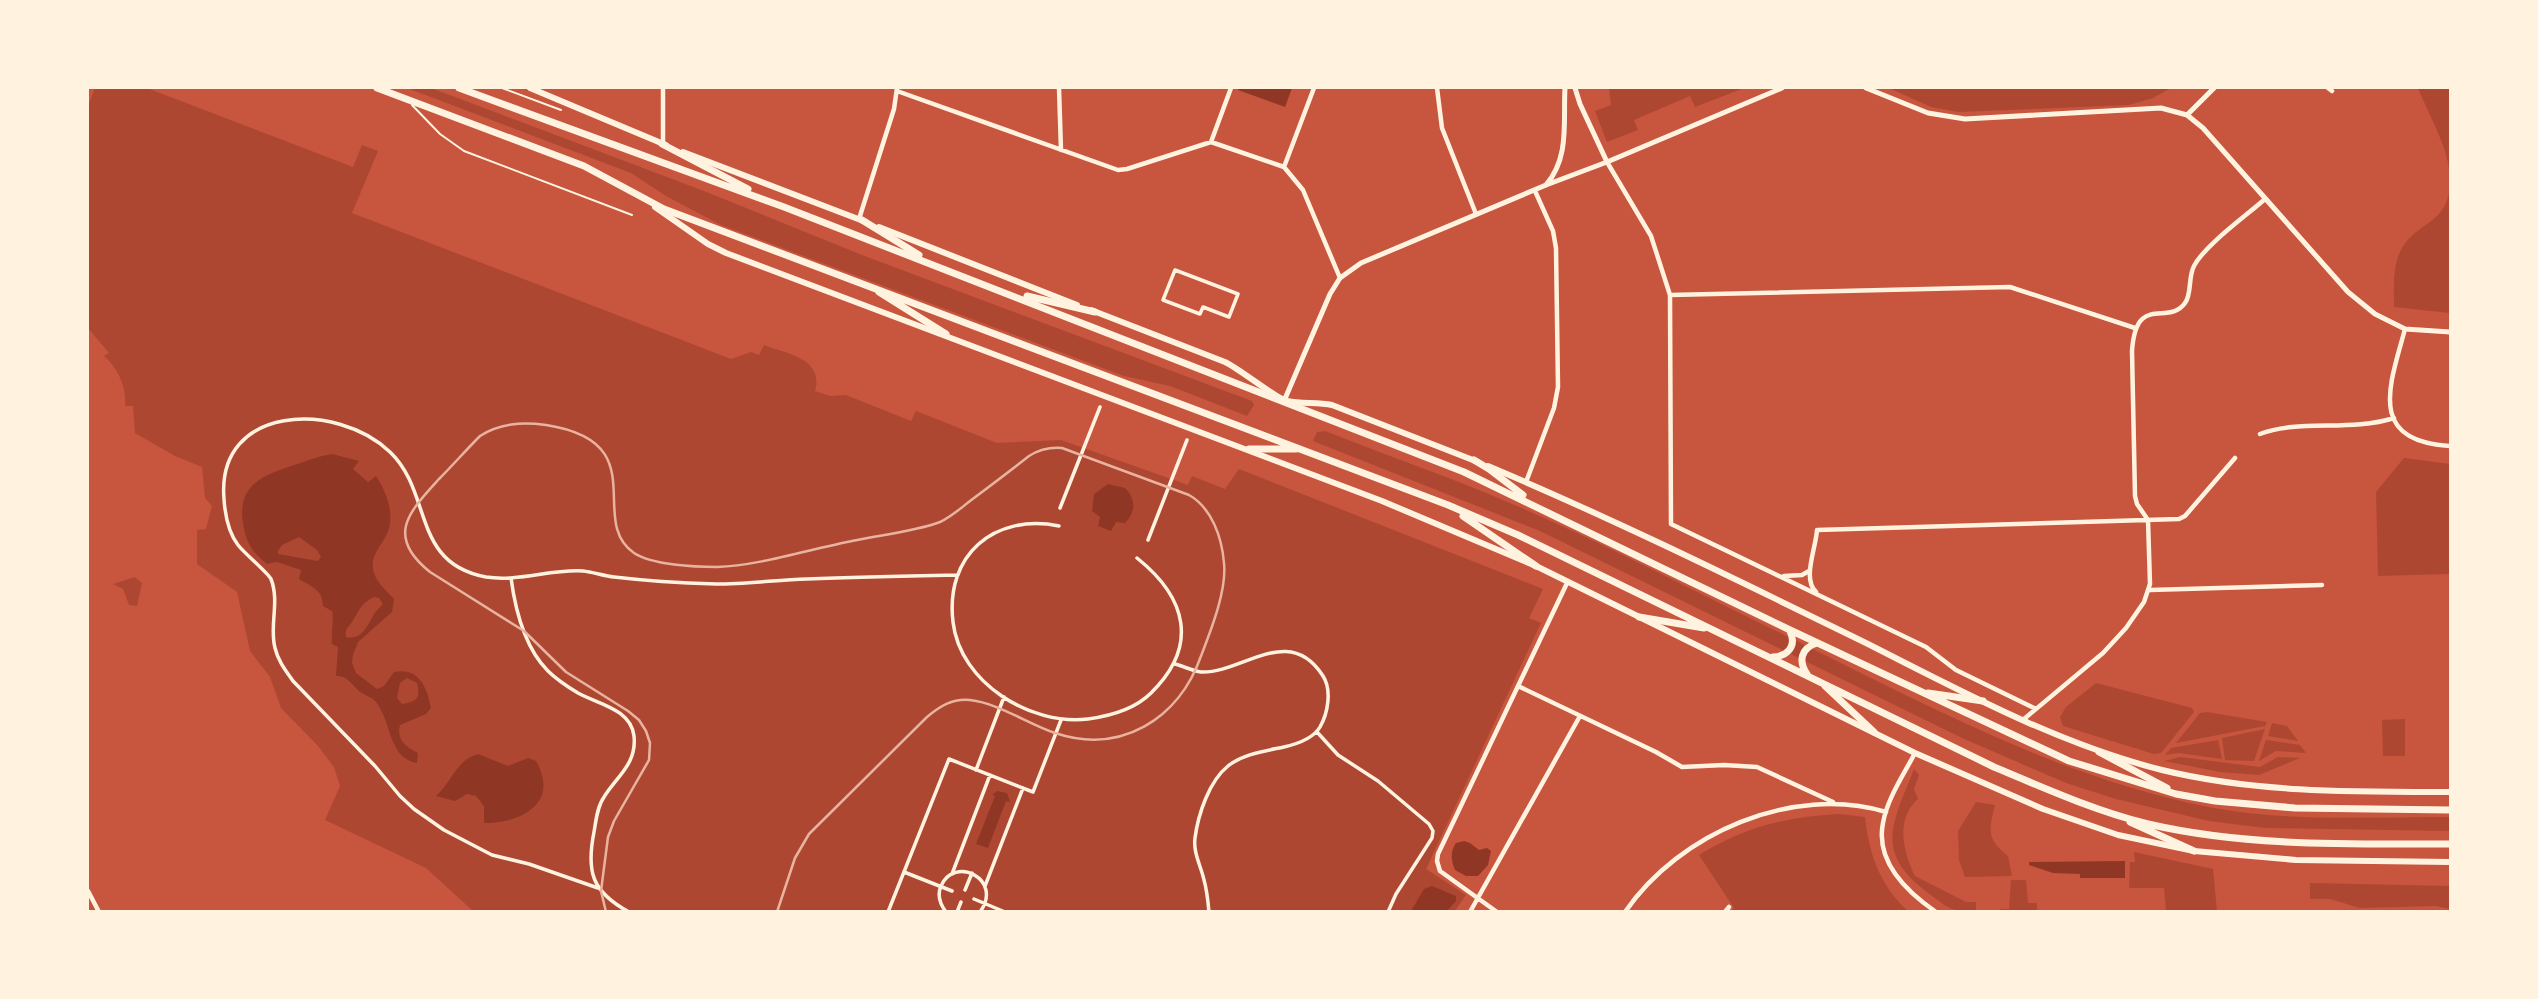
<svg xmlns="http://www.w3.org/2000/svg" width="2538" height="999" font-family="'DejaVu Sans',sans-serif">
<rect width="100%" height="100%" fill="#c8553d"/>
<path fill="#ae4732" d="M95 88H147L353 167 362 145 378 151 352 213 731 359 751 352 759 355 764 345C787 354 824 358 815 391L830 396 846 395 911 421 916 411 997 443 1061 440 1188 485 1192 476 1225 489 1239 469 1543 589 1529 618 1541 623 1426 869 1466 895 1454 912 473 911 426 868 325 820 340 786 334 767 318 746 281 708 270 677 250 651 237 592 197 564V530L206 529 212 506 205 498 202 467 175 456 135 433 133 406H125C127 388 118 368 104 356L109 353 88 328V106Z
M407 88H431L704 191 862 255 1252 401 1254 405 1247 416 1170 386 1124 376 721 225 666 196 631 173Z
M1609 88H1744L1695 107 1690 96 1634 120 1638 130 1607 142 1595 111 1611 105Z
M1889 88H2171L2153 98 2129 105 1958 112 1931 107Z
M2418 88H2450V313L2394 307C2394 288 2392 265 2402 248 2419 220 2450 224 2450 180 2450 149 2429 116 2418 88Z
M1325 431C1398 460 1473 485 1544 518 1618 551 1690 589 1762 624 1906 694 2050 776 2209 807 2284 822 2373 817 2450 817V831L2265 828 2209 821 2116 799 2066 783 1962 738 1540 531 1313 441 1317 432Z
M2404 458 2450 464V574L2378 576 2376 492Z
M135 577 142 583 137 606 129 605 123 589 113 584Z
M2096 683 2192 708 2194 712 2161 753 2154 754 2063 726 2060 717 2066 707Z
M2207 712 2267 722 2265 726 2176 743 2200 713Z
M2405 719V756H2383L2382 720Z
M2272 723 2287 726 2298 741 2268 736Z
M2265 729 2254 761 2225 760 2222 738Z
M2218 740 2222 759 2179 753 2165 755 2171 748Z
M2266 740 2300 745 2306 753 2276 751 2259 761Z
M2180 757 2260 767 2278 757 2300 758 2259 775 2220 772 2164 761Z
M1914 769 1919 775 1914 789 1918 799C1895 819 1903 852 1915 876L1966 902H1976V911C1950 912 1949 908 1928 893 1872 851 1894 822 1914 769Z
M1976 802 1995 805C1989 830 1986 839 2008 856L2012 876 1965 877 1959 860 1958 831Z
M1839 814 1865 817C1869 854 1880 886 1908 911H1732L1734 908 1699 855C1745 827 1785 817 1839 814Z
M2134 852 2213 869 2217 911H2166L2164 888H2129L2130 862H2135Z
M2011 880H2026L2028 903H2037V911H2000V909H2009Z
M2310 883 2450 886V909L2436 906 2360 908 2330 899H2310Z"/>
<path fill="#8f3625" fill-rule="evenodd" d="M1239 88H1292L1285 107 1238 90Z
M332 454 359 461 353 469 368 482 376 476C385 490 394 510 389 528 385 544 368 554 374 573 377 583 387 591 394 599L392 612 358 642 353 655 352 663 356 673 377 689 384 686 394 672C419 667 427 687 431 708L426 714 400 725C396 740 406 747 418 753L417 763C388 758 392 722 376 702 371 696 363 695 358 690 350 683 348 676 336 676L338 647 332 644C331 637 334 614 332 611L323 606C323 590 312 587 299 579L301 570 277 562 267 564C252 552 246 543 243 523 237 485 263 475 294 465 307 461 319 456 332 454ZM299 537 317 550 321 557 318 561 278 554V551L282 545ZM374 597 379 598 383 604C379 608 374 613 372 618 365 629 361 640 346 637 345 629 347 629 352 622 360 610 360 604 374 597ZM407 678 417 683C421 698 417 702 402 704L397 698 400 683Z
M1108 484 1125 488C1136 499 1136 512 1125 523L1116 522 1111 531 1098 526 1100 517 1092 511 1094 494Z
M478 754 508 766 528 758 536 761C560 803 522 823 484 823V806L476 796 467 794 455 801 436 796C452 782 456 760 478 754Z
M997 791 1007 793 1010 802 1006 801 988 848 976 844 995 796 992 795Z
M1464 841 1470 843 1479 850 1487 848 1491 851 1488 865 1478 876H1466L1455 870C1451 860 1450 852 1456 843Z
M2125 861V878H2080V874L2053 873 2029 865V862Z
M1432 886 1456 896V901L1447 911H1411L1424 889Z"/>
<g fill="none" stroke-linecap="round" stroke-linejoin="round">
<path stroke="#fff3e0" stroke-width="2" d="M502 88 561 110
M412 105 440 134 464 151 632 215"/>
<path stroke="#fff3e0" stroke-width="3.5" d="M1175 270 1238 294 1229 317 1203 307 1200 314 1163 300Z
M1060 508 1100 407
M1059 526C994 513 945 555 953 622 960 683 1031 726 1088 719 1110 716 1135 709 1151 693 1199 646 1187 598 1137 558
M1148 540 1187 440
M511 578C515 608 525 648 548 671 556 679 568 687 578 693 598 704 631 709 634 736 637 764 617 776 604 797 597 807 596 821 594 832 586 872 592 892 629 912
M1175 664C1183 666 1193 671 1201 672 1242 674 1289 622 1323 676 1332 690 1328 713 1320 727 1313 739 1297 744 1284 747 1265 751 1243 754 1228 766 1209 781 1198 815 1195 838 1193 853 1201 866 1204 880 1207 890 1208 901 1209 912
M1317 732 1338 755 1378 781 1429 824 1433 831 1432 838 1396 894 1388 912
M976 770 1004 697
M904 872 952 891
M952 874 990 775
M985 886 1023 788
M598 888 529 864 492 855 444 830 414 809 400 796 375 766 293 681C286 671 278 661 275 648 269 626 280 602 271 579 267 572 245 554 238 545 228 532 225 514 224 499 216 404 337 401 390 452 433 493 411 563 486 577 519 582 550 569 583 571 593 572 604 576 614 577 648 581 683 583 716 584 747 584 777 580 807 579 858 577 908 576 958 575
M965 890 972 873
M974 899 1005 912
M888 912 949 759 1033 792 1061 720
M946 912C940 904 937 895 941 886 954 855 1004 879 980 912
M957 912 961 902"/>
<path stroke="#fff3e0" stroke-width="4.5" d="M1059 88 1061 150
M1437 88 1442 128 1476 214
M2328 88 2332 91
M897 91 1118 170 1127 169 1211 142 1284 167 1303 190 1340 278
M1211 142 1231 88
M663 143V88
M1607 162 1651 236 1670 295 1671 524 1926 647 1956 670 2036 709
M1284 167 1314 88
M859 219 894 109 897 88
M1670 295 2010 287 2135 328
M2405 329C2390 385 2366 441 2450 446
M2260 434C2299 419 2350 432 2394 418
M1526 482 1554 408 1558 387 1556 248 1553 231 1535 191
M2148 520 2137 504 2135 496 2132 351C2136 292 2168 327 2185 303 2192 294 2188 277 2194 266 2205 245 2246 216 2265 199
M1784 576 1802 575 1809 571
M2150 590 2322 585
M1816 592C1802 579 1816 548 1817 530L2179 519 2185 516 2235 458
M1518 686 1656 752 1682 767 1724 765 1757 767 1833 802
M2024 719 2103 653 2126 628 2144 602 2150 584 2148 520
M1915 753C1904 774 1887 799 1883 823 1875 862 1907 892 1936 912
M88 891 99 912
M1470 912 1580 716
M1497 912 1440 871 1437 861 1438 854 1568 581
M1625 912C1679 833 1793 784 1886 812
M1725 912 1729 907"/>
<path stroke="#fff3e0" stroke-width="5" d="M1575 88 1580 104 1607 162
M1866 88 1928 113 1965 119 2161 108 2187 115 2203 128 2348 292 2375 314 2405 329
M2187 115 2214 88
M1546 185C1570 157 1563 122 1565 88
M2405 329 2450 332
M1284 401 1330 294 1340 278 1361 263 1546 185 1607 162 1782 88"/>
<path stroke="#fff3e0" stroke-width="6" d="M530 88 666 145
M683 152 866 222
M655 207 708 244 726 253 1382 501 1536 566 1915 753 2043 809 2118 835 2194 851 2296 860 2450 862
M879 227 1077 305
M1091 310 1225 362C1240 369 1278 400 1287 401 1302 404 1317 402 1332 405L1478 462
M1488 466C1616 520 1741 582 1866 643 1961 691 2058 744 2162 770 2256 793 2354 792 2450 792"/>
<path stroke="#fff3e0" stroke-width="7" d="M377 88 584 166 664 209 1448 505 1518 535 1994 767C2044 788 2095 811 2148 824 2248 847 2349 844 2450 844
M459 88 784 207 1464 472 1790 630 2069 761 2176 794 2215 801 2295 808 2450 810
M662 144 748 189
M862 220 919 255
M879 292 946 334
M1027 296 1095 312
M1249 449H1296
M1474 460 1489 469 1523 495
M1463 516 1536 566
M1639 617 1704 628
M1773 657C1788 656 1797 646 1790 631
M1807 674C1798 661 1801 648 1817 643
M1825 686 1874 732
M1928 693 1983 701
M2099 752 2167 788
M2130 822 2194 851"/>
<path stroke="#e9b49f" stroke-width="2.5" d="M606 912 601 891 608 837 614 821 649 760 650 743 646 731 639 720 628 711 566 672 524 631 430 572C385 536 409 512 439 479 453 465 466 450 480 436 500 423 522 422 546 425 656 442 586 520 634 553 652 565 695 567 717 567 757 566 811 549 852 541 880 535 913 532 940 522 951 517 961 508 970 501 990 486 1010 471 1029 456 1040 449 1050 447 1062 448L1189 495C1212 508 1222 538 1224 563 1227 590 1211 630 1201 656 1179 719 1121 755 1055 733 1028 724 998 703 970 700 953 698 940 706 927 717L809 834 795 858 777 912"/>
</g>
<rect width="2538" height="999" fill="none" stroke="#fff3e0" stroke-width="178"/>
</svg>
